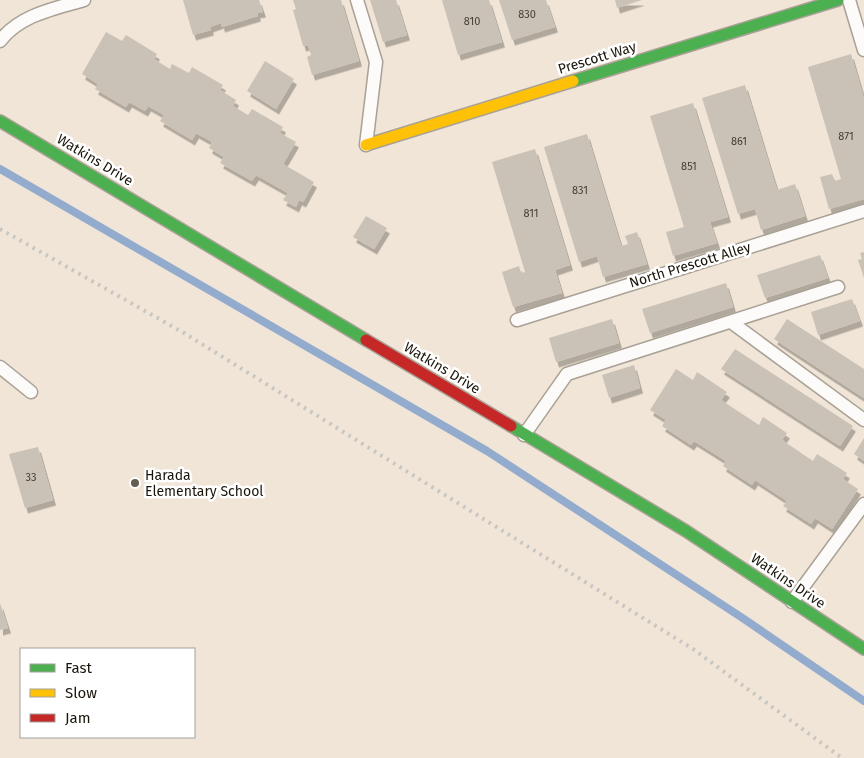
<svg xmlns="http://www.w3.org/2000/svg" width="864" height="758" font-family="'Fira Sans',sans-serif">
<defs>
<filter id="shadow"><feDropShadow dx="3" dy="5.5" stdDeviation="0" flood-color="#0004"/></filter>
</defs>
<rect width="100%" height="100%" fill="#f0e5d6"/>
<g fill="none" stroke-linecap="round" stroke-linejoin="round">
<path stroke="#93acce" stroke-width="8" d="M0 169 487 451 741 617 864 701"/>
</g>
<path fill="#cbc2b7" filter="url(#shadow)" d="M183 0H259L263 12 257 13 258 16 222 27 221 23 210 27 211 30 193 35Z
M293 0H341L359 61 312 75 307 57 311 55 308 45 303 46 293 10 296 9Z
M370 0H396L407 35 383 42Z
M442 0H489L502 42 458 55Z
M499 0H546L555 27 512 40Z
M615 0H642L617 8Z
M106 32 122 41 126 35 157 54 154 59 170 69 172 64 189 73 192 67 223 85 220 90 236 100 233 106 248 115 252 109 283 127 280 133 296 142 283 164 314 182 303 202 299 200 296 207 283 200 288 193 256 175 252 181 220 163 224 157 209 148 212 142 196 133 192 140 160 121 164 115 148 106 145 111 129 102 126 107 95 89 98 84 82 74Z
M851 54 864 99V199L829 209 820 177 832 174 835 181 841 179 808 67Z
M265 61 294 79 276 109 247 91Z
M745 85 777 190 795 184 805 216 761 230 755 209 738 214 702 98Z
M693 103 728 217 710 222 717 243 673 256 666 232 684 227 650 116Z
M587 134 621 246 628 244 625 236 637 232 647 264 603 277 597 256 579 262 544 147Z
M535 149 570 265 555 270 562 293 513 307 502 272 519 266 521 273 525 272 492 162Z
M366 216 387 228 374 249 353 237Z
M864 252V278L858 260 862 259 860 253Z
M820 255 828 278 765 298 757 275Z
M726 283 733 307 650 333 642 309Z
M852 299 860 321 818 335 811 312Z
M612 319 619 343 556 362 549 338Z
M787 319 864 369V398L774 339Z
M735 349 853 426 840 446 721 369Z
M634 365 640 388 609 398 602 375Z
M676 369 693 380 697 372 727 392 721 400 759 425 763 417 787 433 782 440 813 461 817 454 847 473 843 479 858 489 832 529 815 518 811 524 783 506 787 501 755 480 752 485 723 466 726 461 694 441 691 445 662 426 666 420 650 410Z
M864 438V461L854 454Z
M38 447 53 500 25 508 9 454Z
M0 603 8 628 0 630Z"/>
<g fill="none" stroke-linecap="round" stroke-linejoin="round">
<g stroke="#a9a196" stroke-width="15">
<path id="lane" d="M357 0 376 62 366 145
M849 0 864 50
M0 41C20 15 53 9 84 0
M517 320 864 211
M731 322 864 420
M0 367 31 392
M524 435 567 374 838 287
M792 602 864 504"/>
</g>
<g stroke="#a9a196" stroke-width="14">
<path id="fast" d="M573 81 838 0
M0 121 366 340
M511 426 686 531 864 649"/>
</g>
<g stroke="#a9a196" stroke-width="14">
<path id="slow" d="M366 145 573 81"/>
</g>
<g stroke="#a9a196" stroke-width="14">
<path id="jam" d="M366 340 511 426"/>
</g>
<use href="#lane" stroke="#fdfbf9" stroke-width="12"/>
<use href="#fast" stroke="#4caf50" stroke-width="11"/>
<use href="#slow" stroke="#ffc107" stroke-width="11"/>
<use href="#jam" stroke="#c62828" stroke-width="11"/>
<path stroke="#c8c6c2" stroke-width="4" stroke-dasharray="2.5 5" stroke-linecap="butt" d="M0 229 184 333 693 649 842 758"/>
</g>
<circle fill="#655d51" stroke="#fff" stroke-width="2" cx="135" cy="483" r="5"/>
<g text-anchor="middle" dominant-baseline="central" stroke-width="5" stroke-linejoin="round" paint-order="stroke">
<g font-size="11" fill="#464035">
<text x="527" y="14">830</text>
<text x="472" y="21">810</text>
<text x="846" y="136">871</text>
<text x="739" y="141">861</text>
<text x="689" y="166">851</text>
<text x="580" y="190">831</text>
<text x="531" y="213">811</text>
<text x="31" y="477">33</text>
</g>
<g font-size="14" fill="#1a140a" stroke="#fff">
<text transform="translate(597 58) rotate(-17)">Prescott Way</text>
<text transform="translate(95 160) rotate(31)">Watkins Drive</text>
<text transform="translate(690 265) rotate(-17)">North Prescott Alley</text>
<text transform="translate(442 368) rotate(31)">Watkins Drive</text>
<text transform="translate(788 581) rotate(34)">Watkins Drive</text>
</g>
<g font-size="14" fill="#1a140a" stroke="#fff" text-anchor="start">
<text x="145" y="475">Harada<tspan x="145" dy="16">Elementary School</tspan></text>
</g>
</g>
<rect x="20" y="648" width="175" height="90" fill="#ffffff" stroke="#a3a19d"/>
<rect x="30" y="664" width="25" height="8" fill="#4caf50" stroke="#a3a19d"/>
<text x="65" y="673" font-size="15" fill="#1a140a">Fast</text>
<rect x="30" y="689" width="25" height="8" fill="#ffc107" stroke="#a3a19d"/>
<text x="65" y="698" font-size="15" fill="#1a140a">Slow</text>
<rect x="30" y="714" width="25" height="8" fill="#c62828" stroke="#a3a19d"/>
<text x="65" y="723" font-size="15" fill="#1a140a">Jam</text>
</svg>
